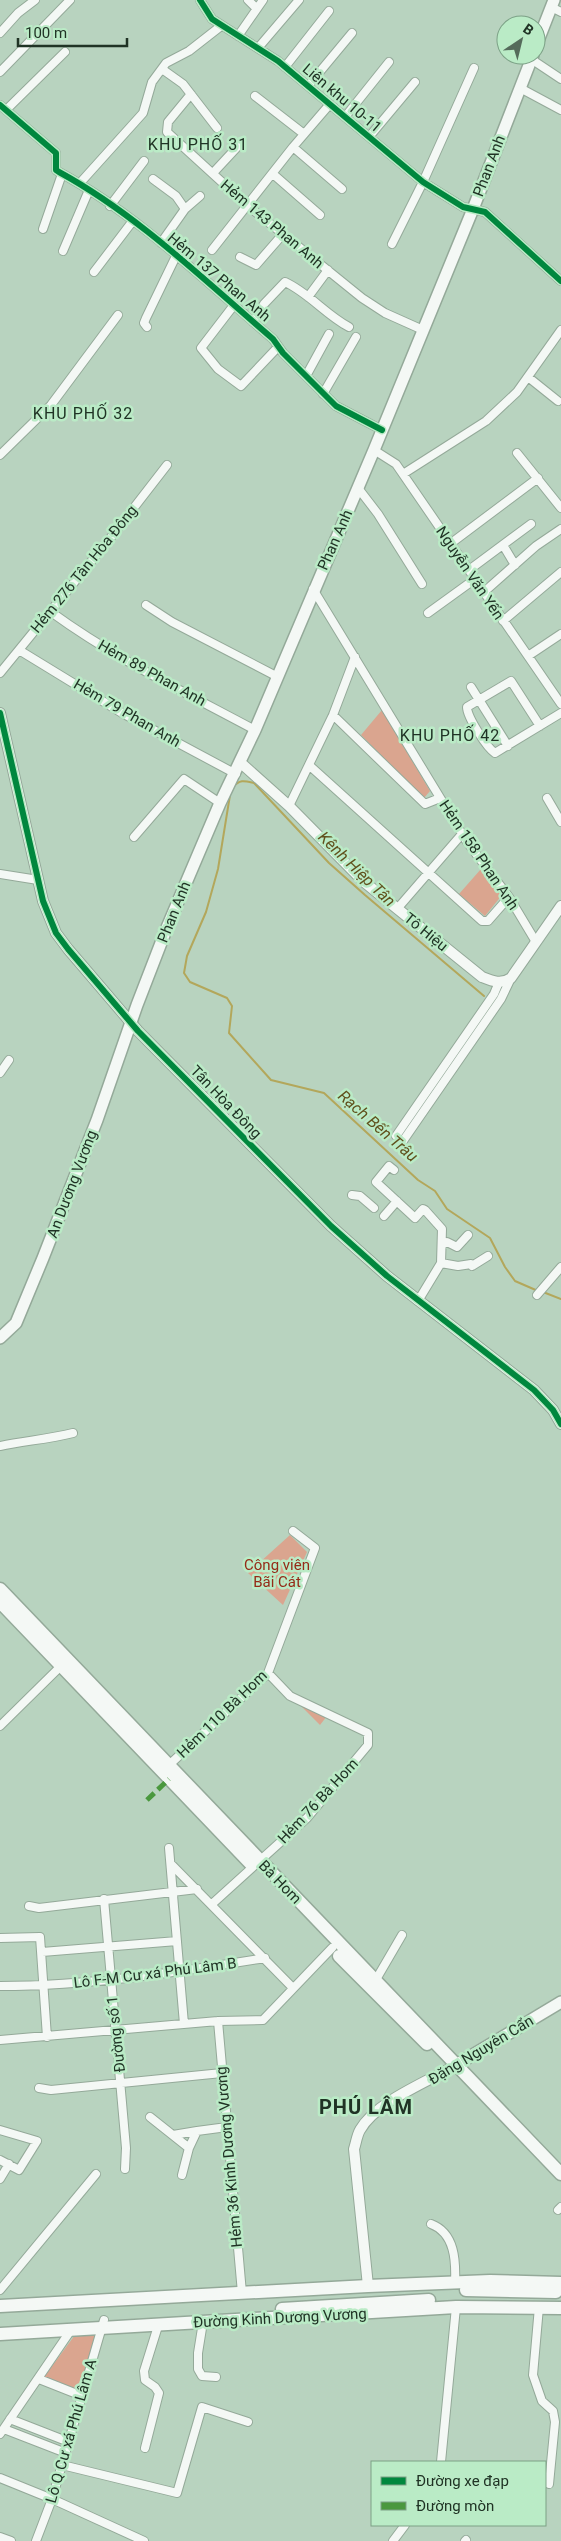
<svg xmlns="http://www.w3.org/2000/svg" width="561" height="2541" font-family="Roboto,sans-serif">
<rect width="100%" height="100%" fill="#b8d3bf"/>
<path fill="#daa58f" d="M382 710 430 791 424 798 361 735Z
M481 869 502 895 485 916 459 894Z
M290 1535 307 1552 283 1605 248 1573Z
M298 1703 327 1716 320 1725Z
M97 2334 81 2391 44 2377 75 2335Z"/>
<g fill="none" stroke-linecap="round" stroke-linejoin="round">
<path stroke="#b3a75b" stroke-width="2" d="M233 787C240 779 245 781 254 783L329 863 365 895 484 996
M230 795 218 869 206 912 187 956 184 973 190 982 227 998 232 1006 229 1033 271 1080 324 1093 418 1180 435 1191 447 1209 490 1238 505 1267 515 1281 538 1291
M543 1292 561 1299"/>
<g stroke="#94a999" stroke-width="10">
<path id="minor" d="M200 0 212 19 278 61 423 182 463 207 485 212 561 281
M248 0 256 8
M551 7 561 12
M0 33 18 13 35 0
M238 36 263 0
M258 48 299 0
M531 59 561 79
M285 67 329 11
M162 69 183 84 217 128
M0 72 70 0
M308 86 352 33
M520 88 561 110
M191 94 168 122 167 132 247 205 362 298 385 313 423 330
M255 96 304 134
M0 105 56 153V170L59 172C138 215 205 281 273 339L283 353 336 406 382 430
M6 110 65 52
M345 117 389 62
M369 137 415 82
M293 147 342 189
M213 173 240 144
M273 174 320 215
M153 179 176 196 185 209
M80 183 143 113 152 82 166 63 189 51 221 26
M110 206 144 161
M43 229 62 174
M161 243 185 209 200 196
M392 244 423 182 474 68
M212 250 293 147 330 104
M63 251 89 190
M240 257 256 265 283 234
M94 272 132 222
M308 297 328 270
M234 305 201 348 218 369 241 386 278 347
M253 322 264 304 285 282C309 293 326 315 349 327
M147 327 144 323 146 318 176 256
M306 376 329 334
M528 377 558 401
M323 394 356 337
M374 450 396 464 561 704
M517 453 561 508
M0 455 51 405 118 315
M403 474 486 421 517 392 561 330
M358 488 378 514 422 584
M450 544 538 478
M503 545 515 565
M469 570 531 524
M313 589 467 842 509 897 536 942
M484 592 536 546 561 529
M146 605 172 622 278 677
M51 612C114 658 186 693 255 730
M428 613 475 579
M503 621 561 572
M19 650 122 713 236 774
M528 656 561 634
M0 673 112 536 167 465
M471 687 508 746
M333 715 425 804 440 798
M540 726 511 681 467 707C467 717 487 748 495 753L561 713
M310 766 482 921H488L509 897
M547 798 561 822
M289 806 333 715 355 657
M134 837 184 779 220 803
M0 874 38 880
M397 909 462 834
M499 982 494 994 396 1136 403 1141 501 999 511 978
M0 1073 9 1060
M394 1170 389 1166 376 1182 415 1218 423 1209 425 1210 442 1229 441 1263 418 1301
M352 1195 360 1196 374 1208
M384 1216 397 1201
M442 1245 447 1242 457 1247 468 1235
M441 1263 458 1266 471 1264 472 1266 488 1256
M537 1295 561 1267
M0 1446C24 1441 49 1439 73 1433
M0 1726 63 1664
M169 1765 268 1673 315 1548 293 1531
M169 1848 184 2024
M171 1864 292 1987
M104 1899 126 2148 125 2169
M212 1904 307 1818 368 1745V1733L290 1696 268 1673
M29 1906 39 1908 197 1889
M0 1938 40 1937 47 2037
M42 1952 177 1941
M374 1983 402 1935
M0 1986C89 1986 178 1972 265 1958
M218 2021 242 2293
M0 2040 218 2021 263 2020 332 1948
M39 2088 51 2090 222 2073
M150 2117 189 2148
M0 2130 37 2141 19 2170 0 2160
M173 2135 197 2131
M182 2175 189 2148 197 2131 227 2127
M0 2179 9 2164
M558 2210 561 2207
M431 2224C455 2233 456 2261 455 2283
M0 2290 96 2174
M539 2307 533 2375 542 2401 553 2411 555 2422 549 2484
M203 2322 198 2353V2369L202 2376 216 2377
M39 2379 82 2396
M10 2419 69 2442
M4 2429 66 2453
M0 2434 71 2330
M145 2448 159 2393 155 2387 145 2380 144 2371 158 2326
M441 2462 456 2307
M62 2465 177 2493 202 2407 248 2422
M0 2478 52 2499 144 2541
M0 2537 11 2541
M36 2541 52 2499 104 2320
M393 2541 405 2525
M465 2541 466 2540"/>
</g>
<g stroke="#94a999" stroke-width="12">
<path id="tertiary" d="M0 713 43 901 56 933 68 949 138 1031 331 1226 387 1276 534 1390 553 1410 561 1424
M241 763 289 806 363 881 482 977C492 981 501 985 511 978L561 906
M368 2286 354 2149C356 2143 357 2135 360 2130 375 2103 424 2083 451 2068"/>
</g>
<g stroke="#94a999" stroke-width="14">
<path id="secondary" d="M536 46 554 0
M0 1338 16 1323 43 1258 97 1120 137 1005 166 930 220 803 255 730 374 450 473 209 533 55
M451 2068 561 2002"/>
</g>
<g stroke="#94a999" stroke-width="15">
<path id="primary" d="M0 1589 561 2174
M0 1602 251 1864
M339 1956 427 2044
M466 2290 556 2292
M0 2306 368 2286 490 2281 561 2283
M282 2309 429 2300
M0 2334 456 2307 561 2308"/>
</g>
<use href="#minor" stroke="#f4f8f5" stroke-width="8"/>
<use href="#tertiary" stroke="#f4f8f5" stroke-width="10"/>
<use href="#secondary" stroke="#f4f8f5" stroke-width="11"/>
<use href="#primary" stroke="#f4f8f5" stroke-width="12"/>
<path stroke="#4a983e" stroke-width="5" stroke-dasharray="10 5" stroke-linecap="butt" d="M147 1800 169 1779"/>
<g stroke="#baebc6" stroke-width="9">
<path id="cycleway" d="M200 0 212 19 278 61 423 182 463 207 485 212 561 281
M0 105 56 153V170L59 172C138 215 205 281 273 339L283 353 336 406 382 430
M0 713 43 901 56 933 68 949 138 1031 331 1226 387 1276 534 1390 553 1410 561 1424"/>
</g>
<use href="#cycleway" stroke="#00873e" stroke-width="6"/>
</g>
<g text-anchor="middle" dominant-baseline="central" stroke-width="5" stroke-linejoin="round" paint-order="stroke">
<g font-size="15" fill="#203325" stroke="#baebc6">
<text transform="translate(342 98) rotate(40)">Liên khu 10-11</text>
<text transform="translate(489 166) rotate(-69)">Phan Anh</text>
<text transform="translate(272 224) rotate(40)">Hẻm 143 Phan Anh</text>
<text transform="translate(219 277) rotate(40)">Hẻm 137 Phan Anh</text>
<text transform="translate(335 540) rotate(-66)">Phan Anh</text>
<text transform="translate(84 569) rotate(-51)">Hẻm 276 Tân Hòa Đông</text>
<text transform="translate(470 573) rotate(56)">Nguyễn Văn Yến</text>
<text transform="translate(152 673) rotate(29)">Hẻm 89 Phan Anh</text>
<text transform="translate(127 713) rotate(30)">Hẻm 79 Phan Anh</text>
<text transform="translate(479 855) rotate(56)">Hẻm 158 Phan Anh</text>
<text transform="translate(174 912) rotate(-68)">Phan Anh</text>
<text transform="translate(426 932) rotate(39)">Tô Hiệu</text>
<text transform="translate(226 1102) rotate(46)">Tân Hòa Đông</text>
<text transform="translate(72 1184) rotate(-69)">An Dương Vương</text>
<text transform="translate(222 1714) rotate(-44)">Hẻm 110 Bà Hom</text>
<text transform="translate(318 1801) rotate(-47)">Hẻm 76 Bà Hom</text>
<text transform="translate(280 1882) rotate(46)">Bà Hom</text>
<text transform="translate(155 1973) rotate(-7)">Lô F-M Cư xá Phú Lâm B</text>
<text transform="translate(116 2034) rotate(-96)">Đường số 1</text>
<text transform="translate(481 2050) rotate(-31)">Đặng Nguyên Cẩn</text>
<text transform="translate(229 2157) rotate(-95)">Hẻm 36 Kinh Dương Vương</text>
<text transform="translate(280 2318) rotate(-3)">Đường Kinh Dương Vương</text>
<text transform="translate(71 2431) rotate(-74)">Lô Q Cư xá Phú Lâm A</text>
</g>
<g font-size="15" fill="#952b18" stroke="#baebc6">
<text x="277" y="1565">Công viên<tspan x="277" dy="17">Bãi Cát</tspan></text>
</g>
<g font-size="16" letter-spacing="1" fill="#203325" stroke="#baebc6">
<text x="198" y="144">KHU PHỐ 31</text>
<text x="83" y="413">KHU PHỐ 32</text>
<text x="450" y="735">KHU PHỐ 42</text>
</g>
<g font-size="16" font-style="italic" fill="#60511d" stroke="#baebc6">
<text transform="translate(357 869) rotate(44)">Kênh Hiệp Tân</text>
<text transform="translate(378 1126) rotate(41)">Rạch Bến Trâu</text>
</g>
<g font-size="20" font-weight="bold" letter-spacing="1" fill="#203325" stroke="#baebc6">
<text x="366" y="2107">PHÚ LÂM</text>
</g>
</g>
<rect x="371" y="2461" width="175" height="65" fill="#baebc6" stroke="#7ca186"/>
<rect x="381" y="2477" width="25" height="8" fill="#00873e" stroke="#7ca186"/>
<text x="416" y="2486" font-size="15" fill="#203325">Đường xe đạp</text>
<rect x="381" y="2502" width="25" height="8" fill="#4a983e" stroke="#7ca186"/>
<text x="416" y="2511" font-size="15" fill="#203325">Đường mòn</text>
<g transform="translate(521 40) rotate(35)"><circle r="24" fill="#baebc6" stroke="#7ca186"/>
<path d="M0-4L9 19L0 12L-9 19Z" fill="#556b5b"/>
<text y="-8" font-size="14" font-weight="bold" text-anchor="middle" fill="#203325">B</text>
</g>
<path d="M18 38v8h109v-8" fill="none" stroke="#203325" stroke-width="2.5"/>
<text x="25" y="38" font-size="15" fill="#203325" stroke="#baebc6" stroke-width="4" paint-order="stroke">100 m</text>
</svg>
